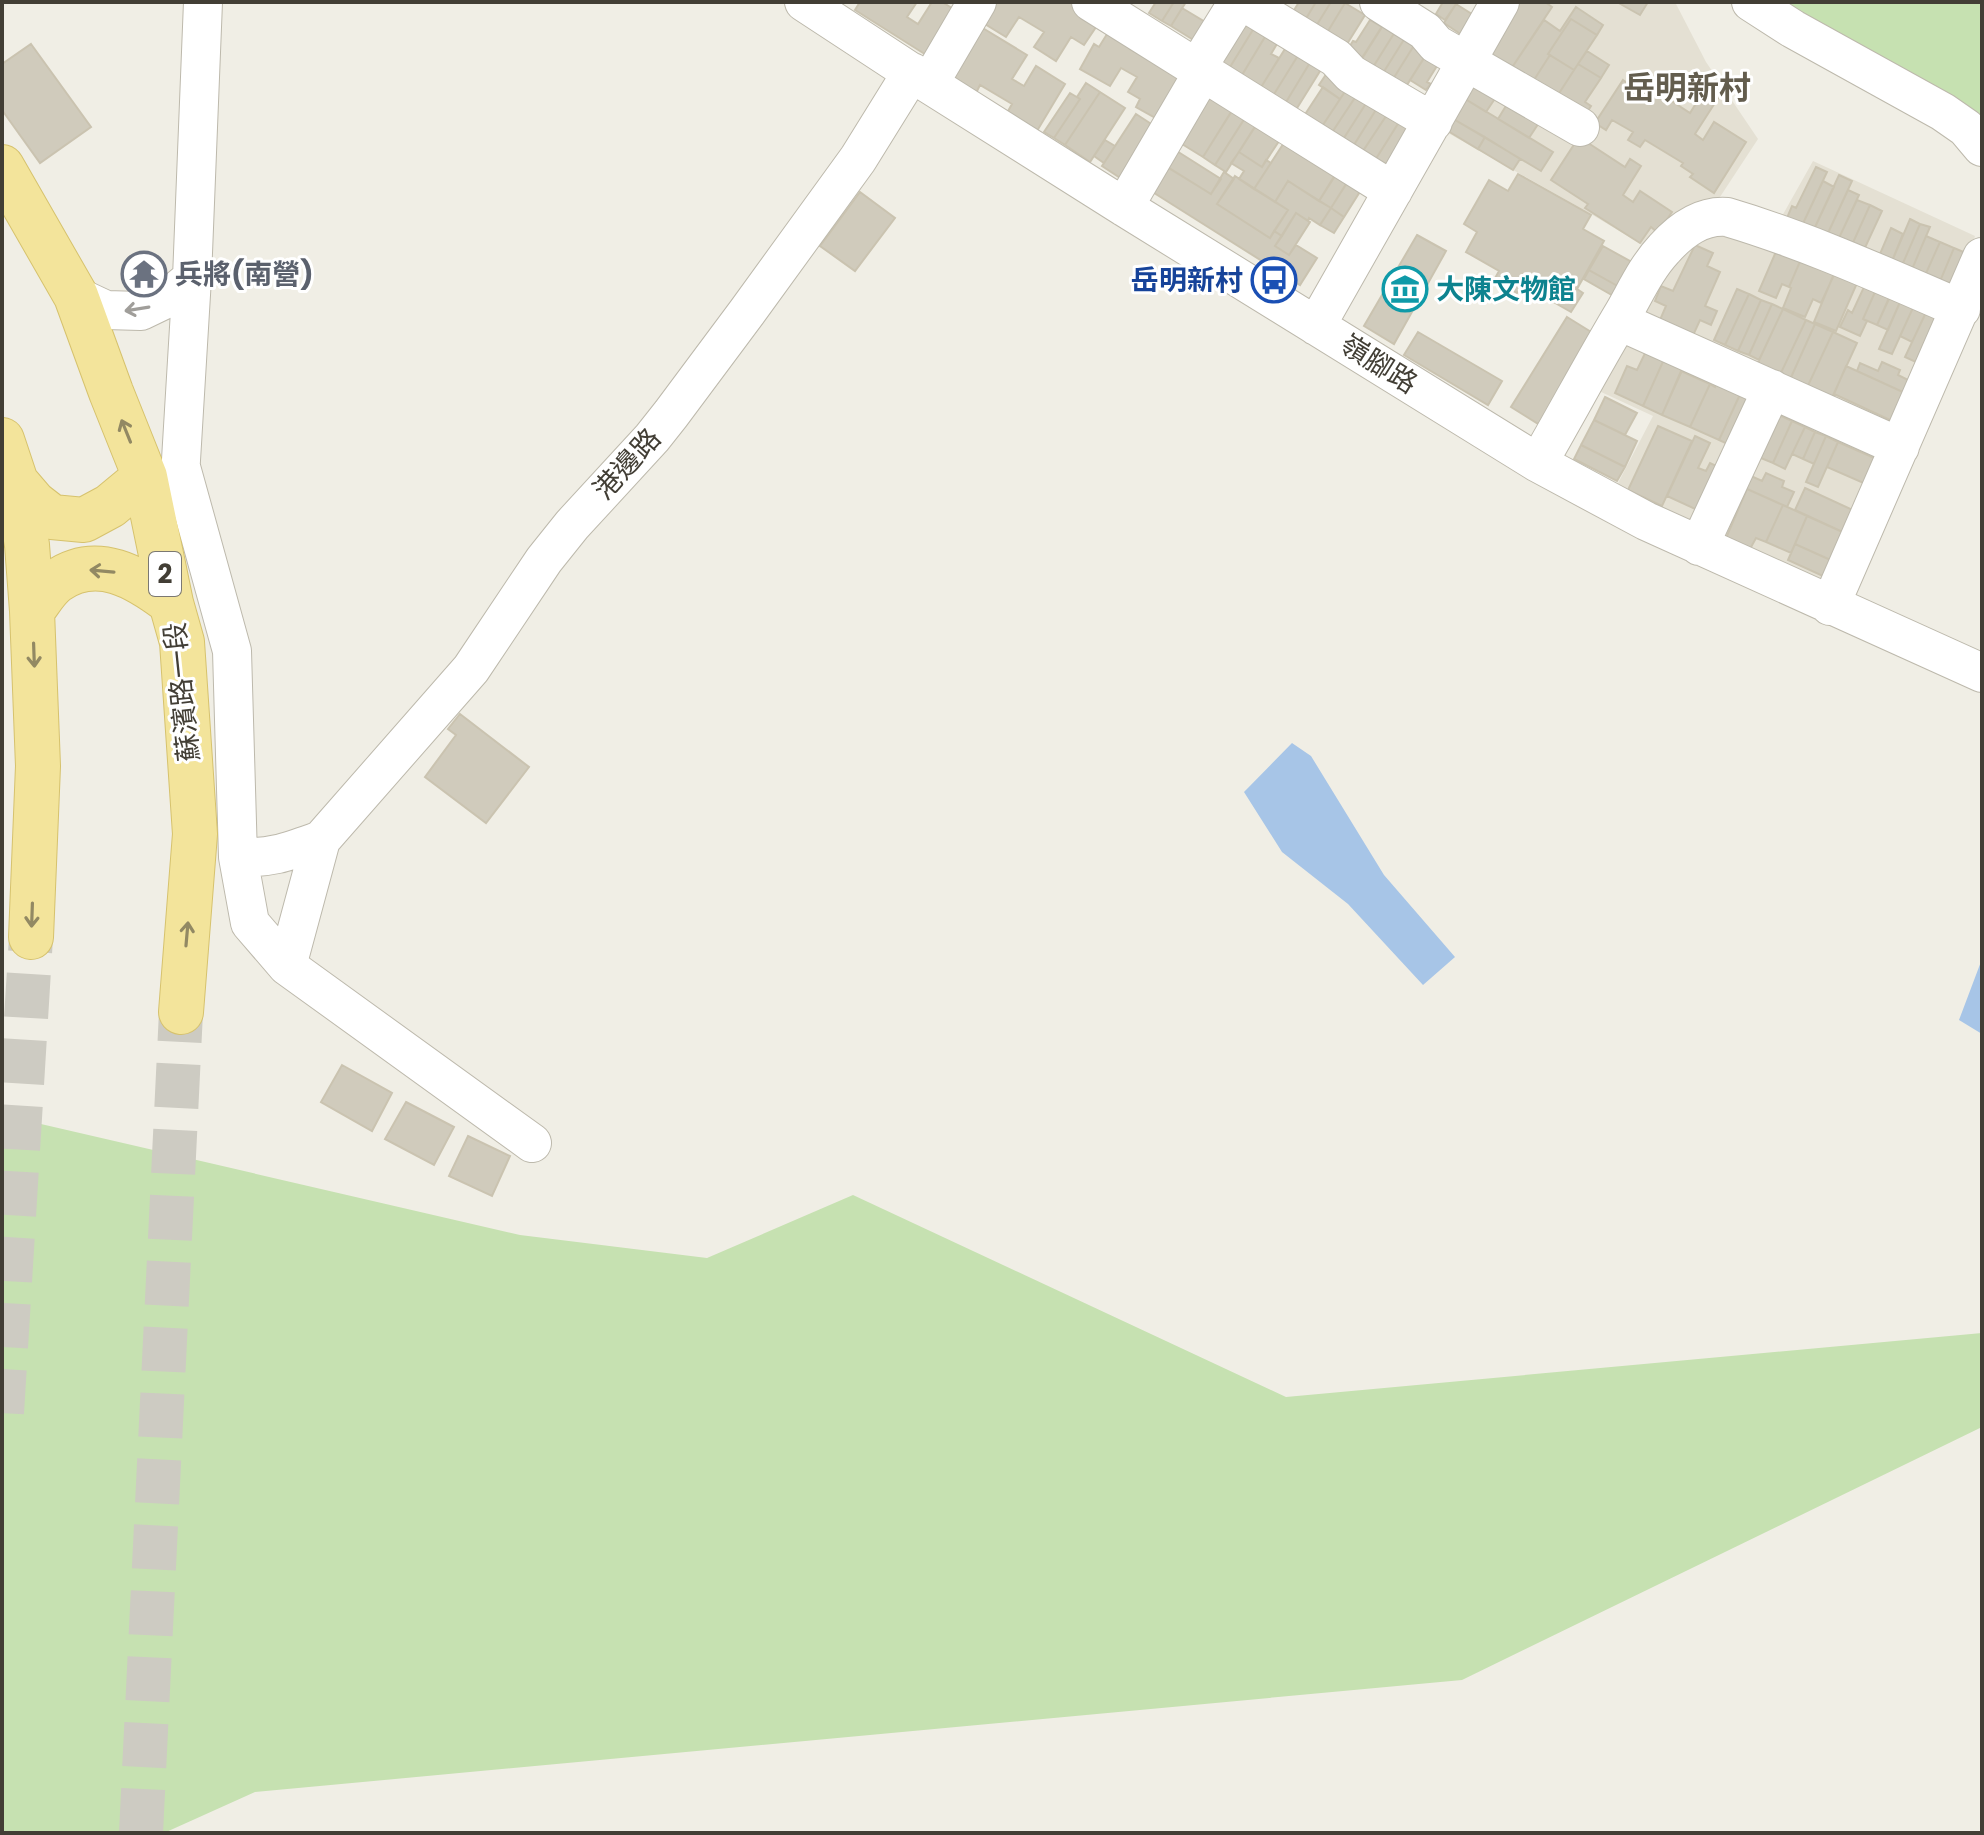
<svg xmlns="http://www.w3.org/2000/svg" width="1984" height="1835" font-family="Poppins,'Noto Sans TC',sans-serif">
<rect width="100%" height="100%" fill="#f0eee5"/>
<path fill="#e4e0d3" d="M1511 2H1675L1706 62 1758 139 1716 203 1777 225 1813 161 1975 236 1967 260 1825 586 1616 487 1653 416 1599 391 1669 261 1591 214 1441 129Z"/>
<path fill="#c6e1b1" d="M1779 2H1982V117L1905 70Z
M2 1115 520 1235 707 1258 853 1195 1286 1397 1982 1333V1427L1462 1680 255 1792 164 1833H2Z"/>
<path fill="#a7c5e7" d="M1292 743 1311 756 1384 875 1455 957 1423 985 1348 904 1282 852 1244 792Z
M1982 959V1034L1959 1020Z"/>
<path fill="#d0cbbc" stroke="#cac3b0" stroke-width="2" d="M860 2H917L907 17 918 24 932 2H942L960 13 931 58 855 10Z
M993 2H1073L1096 27 1084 45 1071 37 1056 61 1034 47 1044 32 1019 17 1006 37 985 24Z
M1156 2H1174L1162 21 1149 13Z
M1174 2H1186L1171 26 1162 21Z
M1299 2H1316L1298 32 1285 25Z
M1316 2H1331L1308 39 1298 32Z
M1331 2 1345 3 1319 46 1308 39Z
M1443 2H1455L1456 4 1445 20 1436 14Z
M1519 2H1545L1552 7 1511 69 1485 53Z
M1617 2H1648L1640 15Z
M1345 3 1365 15 1339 57 1319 46Z
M1244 4 1262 15 1227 72 1209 62Z
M1456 4 1475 16 1462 35 1444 23Z
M1576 7 1603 25 1597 35 1571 19 1548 54 1550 55 1532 83 1511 69 1544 20 1560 31Z
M1182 8 1207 23 1195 41 1171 26Z
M1262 15 1274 22 1239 80 1227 72Z
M1571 19 1597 35 1574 70 1548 54Z
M1370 20 1382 27 1356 68 1342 59 1353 41 1356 42Z
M1386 20 1398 27 1365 80 1353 72Z
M1112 26 1135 40 1130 49 1152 61 1194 76 1166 124 1136 107 1140 99 1128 92 1137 77 1121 68 1110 86 1080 69 1094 44 1099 47Z
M981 27 1027 55 1012 79 1024 86 1036 66 1065 84 1037 131 1007 113 1012 104 980 85 976 93 950 77Z
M1398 27 1408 33 1375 86 1365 80Z
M1269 30 1281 37 1271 54 1279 58 1258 92 1239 80Z
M1408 33 1418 39 1390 84 1380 78Z
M1418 39 1431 47 1400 96 1390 84Z
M1290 41 1302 49 1271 99 1258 92Z
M31 44 91 127 40 163 2 110V64Z
M1302 49 1314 56 1283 107 1271 99Z
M1587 51 1609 65 1601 78 1578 64Z
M1427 53 1440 61 1427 82 1431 84 1426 90 1410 80Z
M1550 55 1574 70 1556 98 1532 83Z
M1314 56 1325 63 1294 113 1283 107Z
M1333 64 1354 78 1340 99 1319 85Z
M1578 64 1601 78 1585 102 1591 106 1584 117 1556 98Z
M1354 78 1364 84 1331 134 1321 128Z
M1623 80 1636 89 1641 81 1690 113 1707 86 1720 95 1695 134 1703 140 1714 122 1746 142 1714 193 1690 177 1693 174 1681 166 1683 163 1645 140 1640 147 1628 140 1633 132 1612 120 1606 130 1595 123Z
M1204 82 1231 112 1203 157 1169 136Z
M1471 82 1496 97 1486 112 1462 97Z
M1086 83 1100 92 1065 145 1054 138 1080 99 1077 97Z
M1364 84 1374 91 1342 141 1331 134Z
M1323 87 1340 99 1321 128 1304 116Z
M1374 91 1384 97 1352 148 1342 141Z
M1100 92 1125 108 1090 162 1065 145Z
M1070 93 1080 99 1054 138 1044 132Z
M1512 96 1544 115 1529 138 1498 119Z
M1384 97 1394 104 1361 154 1352 148Z
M1462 97 1553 152 1541 171 1450 117Z
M1237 103 1250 110 1215 165 1203 157Z
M1394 104 1406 111 1374 162 1361 154Z
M1250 110 1261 117 1226 172 1215 165Z
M1406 111 1425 123 1392 174 1374 162Z
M1136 114 1162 131 1128 183 1102 166Z
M1450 117 1485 137 1478 149 1443 128Z
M1255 127 1279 141 1262 167 1239 152Z
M1289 135 1335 176 1319 201 1288 181 1275 202 1254 189Z
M1485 137 1520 159 1513 170 1478 149Z
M1579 137 1625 167 1630 159 1641 166 1623 195 1633 202 1640 191 1672 212 1658 233 1651 227 1640 243 1585 208 1588 204 1551 180Z
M1105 140 1115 146 1104 163 1094 156Z
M1172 148 1221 179 1211 194 1162 164Z
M1239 152 1262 167 1266 160 1271 163 1254 189 1239 179 1244 171 1231 163Z
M1166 166 1211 194 1224 172 1234 179 1217 204 1270 238 1274 231 1282 236 1275 246 1289 255 1296 245 1317 258 1300 285 1151 191Z
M1340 167 1352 175 1331 208 1319 201Z
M1816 167 1827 172 1799 232 1784 225 1792 206 1796 208Z
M1518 174 1591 215 1583 229 1604 241 1577 289 1583 293 1571 312 1522 284 1517 293 1494 280 1499 271 1466 252 1477 232 1464 224 1489 180 1508 191Z
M1839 175 1852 181 1822 246 1809 240Z
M1235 176 1288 210 1270 238 1217 204Z
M1288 181 1331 208 1320 225 1309 218 1308 221 1296 213 1282 236 1274 231 1288 210 1275 202Z
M1348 181 1361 190 1344 217 1331 208Z
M1823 181 1834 187 1809 240 1798 234Z
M1848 190 1859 195 1833 251 1822 246Z
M860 192 895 218 855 271 820 246Z
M1857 200 1870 205 1851 247 1838 240Z
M1870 205 1882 211 1863 252 1851 247Z
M1331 208 1344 217 1334 233 1320 225Z
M1296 213 1310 222 1289 255 1275 246Z
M1910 219 1920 224 1900 270 1890 266Z
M1920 224 1930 227 1910 274 1900 270Z
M1891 228 1903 234 1890 266 1877 261Z
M1417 235 1446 251 1394 344 1364 326Z
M1926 236 1940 242 1923 280 1910 274Z
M1781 240 1805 250 1789 287 1782 284 1776 298 1759 291Z
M1940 242 1954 248 1938 286 1923 280Z
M1695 245 1713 253 1707 266 1720 272 1705 306 1717 311 1711 325 1700 320 1690 342 1657 327 1666 306 1655 301 1661 286 1673 291Z
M1603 246 1637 265 1623 289 1589 270Z
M1954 248 1966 253 1950 291 1938 286Z
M1805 250 1834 275 1821 303 1813 299 1805 317 1783 308 1791 288 1789 287Z
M1838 264 1861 274 1836 331 1814 322Z
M1589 270 1623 289 1617 298 1584 279Z
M1864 287 1875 292 1863 319 1867 321 1860 336 1840 327 1848 310 1852 313Z
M1894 288 1904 293 1888 330 1877 325Z
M1737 289 1749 294 1725 345 1714 340Z
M1875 292 1889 298 1877 325 1863 319Z
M1904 293 1917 299 1892 354 1879 349Z
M1749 294 1761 300 1738 351 1725 345Z
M1917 299 1930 304 1912 342 1900 336Z
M1761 300 1772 304 1749 355 1738 351Z
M1772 304 1783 309 1759 360 1749 355Z
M1930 304 1942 310 1918 363 1905 357Z
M1783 309 1806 320 1778 379 1755 369Z
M1567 317 1596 335 1540 425 1511 407Z
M1806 320 1815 324 1788 384 1778 379Z
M1815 324 1833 332 1805 392 1788 384Z
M1418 332 1502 381 1488 405 1404 355Z
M1833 332 1857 343 1830 402 1805 392Z
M1648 347 1666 355 1643 406 1615 393 1627 366 1637 370Z
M1666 355 1685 364 1662 415 1643 406Z
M1882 362 1900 370 1898 375 1910 381 1905 393 1857 371 1860 363 1878 371Z
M1846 366 1905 393 1892 421 1834 394Z
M1681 371 1710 384 1690 427 1662 415Z
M1718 379 1742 390 1719 440 1690 427 1710 384 1715 387Z
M1743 388 1758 395 1734 447 1719 440Z
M1605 397 1637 413 1625 435 1594 420Z
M1784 408 1781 416 1792 421 1773 463 1751 454Z
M1594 420 1637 441 1625 467 1581 445Z
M1792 421 1805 427 1785 469 1773 463Z
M1658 426 1692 441 1662 506 1628 490Z
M1805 427 1815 432 1803 459 1792 454Z
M1815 432 1826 436 1814 464 1803 459Z
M1695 436 1710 443 1698 468 1706 471 1710 463 1723 469 1704 513 1667 496Z
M1826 436 1838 442 1818 487 1806 482Z
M1838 442 1879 460 1868 485 1827 467Z
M1581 445 1625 467 1617 481 1574 459Z
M1742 472 1762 481 1766 473 1784 481 1782 487 1794 492 1787 507 1736 484Z
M1805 488 1857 512 1847 534 1795 510Z
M1747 489 1783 505 1766 542 1756 538 1750 549 1726 538Z
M1783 505 1807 516 1791 553 1766 542Z
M1807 516 1847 534 1835 562 1795 544Z
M1795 544 1835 562 1825 577 1788 560Z
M460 714 529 767 486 823 425 777 456 735 448 729Z
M342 1065 392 1093 372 1131 321 1102Z
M406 1102 454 1127 434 1165 385 1139Z
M468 1136 510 1156 492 1196 449 1176Z"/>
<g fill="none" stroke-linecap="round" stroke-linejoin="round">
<path stroke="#cdcbc2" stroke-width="44" stroke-dasharray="44 22" stroke-linecap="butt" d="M2 1413 31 937
M141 1833 181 1012"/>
<g stroke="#bdb9ac" stroke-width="40">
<path id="minor" d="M804 2 929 84 1124 207 1538 463 1646 521 1982 673
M1091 2 1393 191
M1244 2 1336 58 1351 74 1433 122
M1379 2 1425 31 1436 44 1580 127
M1751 2 1793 29 1943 112 1966 128 1982 147
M1197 68 1238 2
M929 84 977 2
M1124 207 1203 72
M76 296 106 310 141 311 168 298 192 278
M1619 321 1900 447
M1316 326 1500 2
M1538 463C1567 413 1594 362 1624 312 1636 291 1647 267 1664 249 1681 230 1701 215 1727 217 1808 241 1884 276 1961 309
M181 467 232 651 238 857 250 923 287 966 532 1143
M179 493 192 278 203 2
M1699 546 1772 389
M1830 606 1982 257
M238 857C271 859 290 851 321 840
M287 966 321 840 471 669 544 560 572 525 652 438 671 414 747 312 858 159 912 72"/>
</g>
<g stroke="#d6c26d" stroke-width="46">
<path id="major" d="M2 167 76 296 111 392 145 477 171 603 182 642 195 834 181 1012
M2 440 16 482 27 545 32 611 38 766 31 937
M16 482 34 503 52 517 84 520 110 506 145 477
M32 611C40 601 47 588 57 581 97 553 137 577 171 603"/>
</g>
<use href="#minor" stroke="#fff" stroke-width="38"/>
<use href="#major" stroke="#f3e49b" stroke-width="44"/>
</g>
<defs><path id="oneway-shaft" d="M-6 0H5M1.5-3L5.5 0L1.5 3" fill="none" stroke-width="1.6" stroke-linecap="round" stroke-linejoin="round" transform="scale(2)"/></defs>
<use stroke="#a09e9a" href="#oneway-shaft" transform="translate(137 309) rotate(171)"/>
<g stroke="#928963">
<use href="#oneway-shaft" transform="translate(126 431) rotate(-112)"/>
<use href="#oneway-shaft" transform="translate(102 571) rotate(-175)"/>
<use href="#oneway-shaft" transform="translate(34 655) rotate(88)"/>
<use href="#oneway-shaft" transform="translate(32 915) rotate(92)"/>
<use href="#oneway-shaft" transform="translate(187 934) rotate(-85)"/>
</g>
<defs>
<g id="temple-ring" transform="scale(2.3)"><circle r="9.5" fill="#fff" stroke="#6b7280" stroke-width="1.5"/><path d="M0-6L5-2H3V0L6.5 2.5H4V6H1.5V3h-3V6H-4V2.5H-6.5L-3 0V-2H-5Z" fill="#6b7280"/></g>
<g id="bus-ring" transform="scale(2.3)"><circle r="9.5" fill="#fff" stroke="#1a4fb4" stroke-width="1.5"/><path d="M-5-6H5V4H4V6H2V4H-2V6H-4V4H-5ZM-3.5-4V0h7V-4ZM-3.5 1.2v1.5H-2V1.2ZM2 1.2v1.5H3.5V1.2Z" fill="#1a4fb4"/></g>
<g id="museum-ring" transform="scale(2.3)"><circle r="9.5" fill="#fff" stroke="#0f9aa8" stroke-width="1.5"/><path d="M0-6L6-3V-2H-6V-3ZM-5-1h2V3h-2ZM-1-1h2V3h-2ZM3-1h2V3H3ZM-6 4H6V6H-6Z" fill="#0f9aa8"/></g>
</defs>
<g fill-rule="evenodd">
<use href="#temple-ring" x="144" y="274"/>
<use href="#bus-ring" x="1274" y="280"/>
<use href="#museum-ring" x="1405" y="289"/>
</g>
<g text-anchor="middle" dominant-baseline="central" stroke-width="6" stroke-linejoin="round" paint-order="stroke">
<rect fill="#fff" stroke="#7b7872" stroke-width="2" x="149" y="552" width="32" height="44" rx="6"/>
<g font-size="26" font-weight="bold" fill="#423e35">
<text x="165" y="574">2</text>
</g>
<g font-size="28" font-weight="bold" fill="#5b616d" stroke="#fff" text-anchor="start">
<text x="175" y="274">兵將(南營)</text>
</g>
<g font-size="28" font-weight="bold" fill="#164399" stroke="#fff" text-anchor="end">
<text x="1243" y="280">岳明新村</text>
</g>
<g font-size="28" font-weight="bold" fill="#0d838f" stroke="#fff" text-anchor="start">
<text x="1436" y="289">大陳文物館</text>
</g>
<g font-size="28" fill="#423e35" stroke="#fff">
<text transform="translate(1379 364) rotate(32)">嶺腳路</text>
<text transform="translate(627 464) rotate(-48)">港邊路</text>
<text transform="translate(182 692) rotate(-96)">蘇濱路一段</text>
</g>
<g font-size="32" font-weight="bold" fill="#635d4e" stroke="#fff">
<text x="1687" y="87">岳明新村</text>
</g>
</g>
<rect width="1984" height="1835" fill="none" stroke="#423e35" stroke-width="8"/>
</svg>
